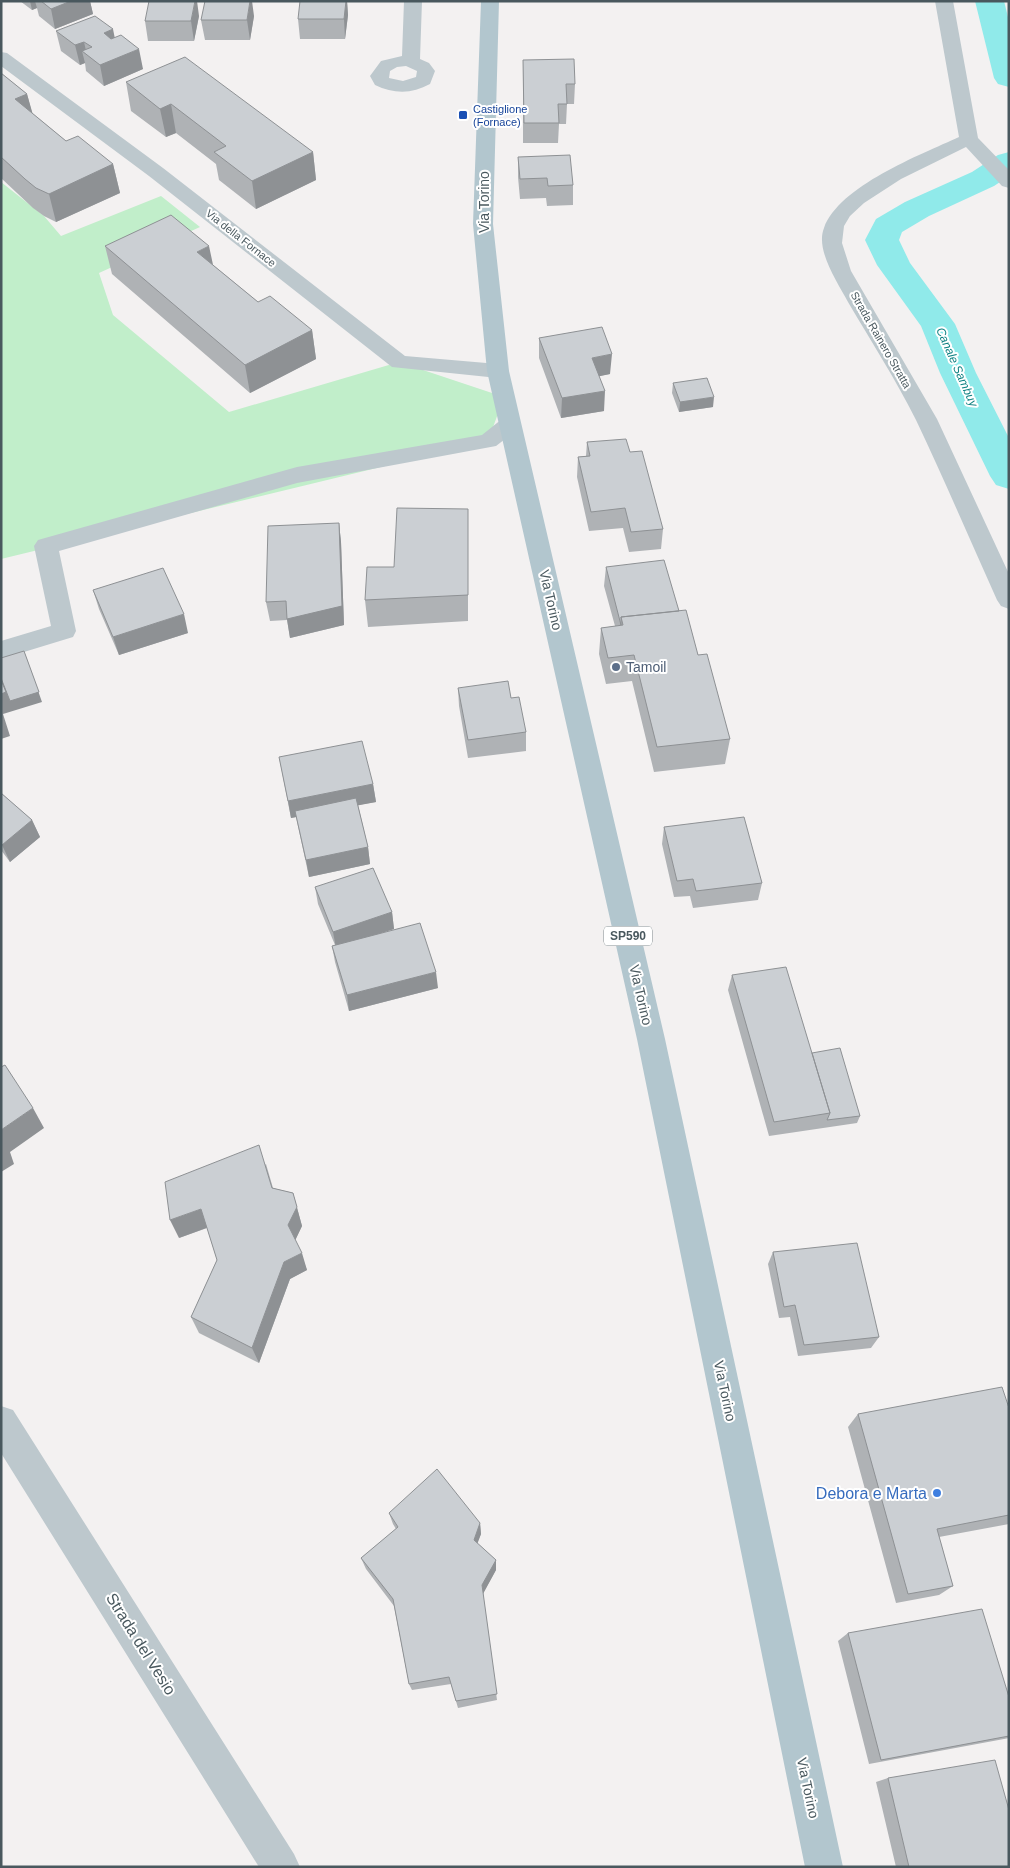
<svg xmlns="http://www.w3.org/2000/svg" width="1010" height="1868" font-family="Arial,sans-serif">
<rect width="100%" height="100%" fill="#f3f1f1"/>
<path fill="#c1eeca" d="M1 182 44 216 61 236 161 196 200 227 99 273 113 315 229 412 399 362 504 397 488 441 1 559Z"/>
<g fill="none" stroke-linecap="round" stroke-linejoin="round">
<path fill="#90eaea" fill-rule="evenodd" d="M975 1H1004L1009 21V87L998 84 994 78Z
M1009 152V176L994 186 929 216 902 232 899 240 910 263 955 324 976 373 1009 438V489L996 485 990 476 940 373 921 326 877 265 865 240 876 219 905 202 972 172 998 155Z"/>
<path fill="#bdc8cd" fill-rule="evenodd" d="M404 1H422L420 59 429 63 435 71 430 84C412 94 394 94 375 85L370 76 381 61 402 56ZM406 66 417 71 416 77 403 81 389 78 390 71 397 67Z
M935 1H953L978 138 1009 170V188L1002 186 966 147 901 179 864 203 850 216 844 226 842 243 851 271 937 419 1009 574V609L1001 606 997 600C970 540 944 479 916 420 896 380 871 341 848 302 838 283 815 250 824 228 839 186 920 155 959 137Z
M1 52 7 53 163 168 405 356 498 364 506 366 509 371 506 376 498 378 392 367 149 176 1 66Z
M510 417 518 419 521 424 518 429 496 446 297 483 59 551 76 631 73 637 1 659V641L51 626 34 546 38 540 297 467 482 435 502 419Z
M1 1406 13 1410 294 1854 300 1867H259L1 1453Z"/>
<path fill="#b2c6ce" fill-rule="evenodd" d="M481 1H499L493 224 509 371 665 1039 843 1867H805L637 1039 487 371 473 224Z"/>
</g>
<path fill="#afb2b5" d="M20 1H90L93 14 55 29 39 16 37 8 32 10Z
M346 1H347L348 15 345 39H300L298 19Z
M199 16 194 41H148L145 21Z
M254 16 250 40H205L201 20Z
M56 31 115 37 143 69 104 86 86 71 85 63 80 65 61 51Z
M523 60 575 84 574 104H567L566 124H559L558 143H523Z
M1 73 27 94 32 113 66 141 113 164 120 193 56 222 44 216 33 208 1 178Z
M126 82 313 152 316 180 256 209 219 180 216 164 176 133 166 137 131 111Z
M518 157 573 185V205L547 206 546 198 520 199 518 177Z
M105 246 213 265 258 302 312 330 316 359 250 393 112 274Z
M539 338 610 374 599 376 604 411 561 418 539 358Z
M673 383 713 407 679 412 672 393Z
M587 442 630 452 663 529 661 549 629 552 623 528 589 531 577 477 578 457 586 456Z
M468 509V621L368 627 365 600 394 567Z
M339 523 341 542 344 625 290 638 287 620 270 621 266 602Z
M606 567 679 611 698 655 730 739 725 764 654 772 632 681 606 684 599 654 601 628 615 626 604 586Z
M93 590 188 633 119 655 99 609Z
M458 688 511 698 526 732V751L468 758 459 706Z
M279 757 373 784 376 802 358 805 368 847 370 864 309 877 296 817 291 818Z
M1 793 32 820 40 837 10 862 1 850Z
M664 827 762 883 758 900 693 908 690 896 674 897 662 844Z
M315 887 392 912 394 929 380 933 438 988 349 1011 335 962 332 946 335 945 318 904Z
M732 975 812 1053 860 1116 857 1123 769 1136 728 990Z
M266 1164 273 1188 293 1193 302 1226 295 1240 307 1270 290 1279 259 1363 199 1333 191 1317 217 1260 207 1228 179 1238Z
M773 1252 879 1337 871 1348 798 1356 790 1317 779 1318 768 1264Z
M1009 1408V1524L939 1537 953 1586 939 1595 896 1603 848 1427 858 1414Z
M389 1513 480 1523 481 1534 477 1543 496 1560V1570L483 1593 497 1700 458 1708 451 1684 412 1690 409 1684 394 1606 366 1569 361 1558 396 1529 393 1524Z
M848 1633 1009 1697V1738L1004 1739 869 1764 838 1641Z
M888 1778 1009 1867H896L876 1782Z"/>
<path fill="#8e9194" d="M30 1H35L37 8 32 10Z
M71 1H90L93 14 55 29 51 9Z
M195 1H197L199 16 194 41 191 21Z
M250 1H252L254 16 250 40 247 20Z
M346 1H347L348 15 345 39 344 19Z
M113 29 117 49 104 33Z
M84 42 87 55 82 51 85 63 80 65 75 45Z
M139 49 143 69 104 86 100 65Z
M27 94 35 122 15 99Z
M171 104 176 133 166 137 160 109Z
M313 152 316 180 256 209 252 181Z
M113 164 120 193 56 222 49 194Z
M209 246 215 274 197 252Z
M312 330 316 359 250 393 245 365Z
M612 354 610 374 591 378 592 358Z
M605 391 604 411 561 418 562 398Z
M714 397 713 407 679 412 680 402Z
M339 523 341 542 344 625 290 638 287 619Z
M184 614 188 633 119 655 113 637Z
M24 651 42 702 3 714 10 736 1 739V680Z
M373 784 376 802 291 818 288 801Z
M32 820 40 837 10 862 2 845Z
M368 847 370 864 309 877 306 860Z
M392 912 394 929 336 948 333 932Z
M436 972 438 988 349 1011 347 995Z
M33 1108 44 1128 10 1152 14 1164 1 1172V1130Z
M293 1193 302 1226 294 1243 288 1225Z
M201 1209 209 1227 179 1238 170 1220Z
M302 1253 307 1270 290 1279 259 1363 252 1348 284 1262Z
M480 1523 481 1534 475 1550 474 1540Z
M496 1560V1570L483 1594 482 1585Z"/>
<path fill="#cbcfd3" stroke="#8e9194" d="M41 1H71L51 9Z
M149 1H195L191 21H145Z
M205 1H250L247 20H201Z
M300 1H346L344 19H298Z
M95 16 113 29 104 33 111 39 121 35 139 49 100 65 82 51 92 47 84 42 75 45 56 31Z
M185 57 313 152 252 181 214 152 226 146 171 104 160 109 126 82Z
M574 59 575 84H566L567 104H558L559 123H524L523 60Z
M1 73 27 94 15 99 66 141 78 136 113 164 49 194 36 188 25 179 1 157Z
M570 155 573 185 548 186 547 178 520 179 518 157Z
M171 215 209 246 197 252 258 302 270 296 312 330 245 365 105 246Z
M602 327 612 354 592 358 605 391 562 398 539 338Z
M707 378 714 397 680 402 673 383Z
M626 439 630 452 642 451 663 529 631 532 625 508 591 512 578 457 590 456 587 442Z
M397 508 468 509V595L365 600 367 567H394Z
M339 523 342 606 287 619 286 601 266 602 268 526Z
M664 560 679 611 621 617V625L606 567Z
M163 568 184 614 113 637 93 590Z
M686 610 698 655 707 654 730 739 657 747 634 655 608 658 601 628 623 625 621 617Z
M24 651 39 692 10 701 1 678V658Z
M1 680 6 692 1 694Z
M508 681 511 698 519 697 526 732 468 740 458 688Z
M362 741 373 784 288 801 279 757Z
M1 793 32 820 2 845 1 844Z
M356 798 368 847 306 860 295 811Z
M744 817 762 883 696 891 693 879 677 881 664 827Z
M373 868 392 912 333 932 315 887Z
M420 923 436 972 347 995 332 946Z
M786 967 830 1113 774 1122 732 975Z
M840 1048 860 1116 827 1120 830 1113 812 1053Z
M5 1065 33 1108 1 1130V1067Z
M259 1145 272 1188 293 1193 297 1207 288 1225 302 1253 284 1262 252 1348 191 1317 217 1260 201 1209 170 1220 165 1182Z
M857 1243 879 1337 804 1345 795 1305 784 1307 773 1252Z
M1002 1387 1009 1408V1515L937 1529 953 1586 908 1594 858 1414Z
M437 1469 480 1523 474 1540 496 1560 482 1585 497 1694 456 1701 449 1677 409 1684 393 1599 361 1558 398 1527 389 1513Z
M982 1609 1009 1697V1736L881 1760 848 1633Z
M995 1760 1009 1810V1867H909L888 1778Z"/>
<rect fill="#1a4fb4" stroke="#fff" stroke-width="2" x="458" y="110" width="10" height="10" rx="2.5"/>
<circle fill="#5c6f8a" stroke="#fff" stroke-width="2" cx="616" cy="667" r="5"/>
<circle fill="#3f7fe0" stroke="#fff" stroke-width="2" cx="937" cy="1493" r="5"/>
<g text-anchor="middle" dominant-baseline="central" stroke-width="4" stroke-linejoin="round" paint-order="stroke">
<g font-size="11" fill="#164399" stroke="#fff" text-anchor="start">
<text x="473" y="109">Castiglione<tspan x="473" dy="13">(Fornace)</tspan></text>
</g>
<g font-size="11" fill="#49585e" stroke="#fff">
<text transform="translate(241 238) rotate(38)">Via della Fornace</text>
<text transform="translate(881 340) rotate(60)">Strada Rainero Stratta</text>
</g>
<g font-size="12" font-style="italic" fill="#118283" stroke="#fff">
<text transform="translate(957 367) rotate(66)">Canale Sambuy</text>
</g>
<rect fill="#fff" stroke="#808a8e" stroke-width="1" x="604" y="926.5" width="48" height="19" rx="4"/>
<g font-size="12" font-weight="bold" fill="#49585e">
<text x="628" y="936">SP590</text>
</g>
<g font-size="14" fill="#49585e" stroke="#fff">
<text transform="translate(484 202) rotate(-90)">Via Torino</text>
<text transform="translate(551 600) rotate(77)">Via Torino</text>
<text transform="translate(641 995) rotate(77)">Via Torino</text>
<text transform="translate(725 1391) rotate(78)">Via Torino</text>
<text transform="translate(808 1788) rotate(78)">Via Torino</text>
</g>
<g font-size="14" fill="#4e5e75" stroke="#fff" text-anchor="start">
<text x="626" y="667">Tamoil</text>
</g>
<g font-size="16" fill="#366cbe" stroke="#fff" text-anchor="end">
<text x="927" y="1493">Debora e Marta</text>
</g>
<g font-size="16" fill="#49585e" stroke="#fff">
<text transform="translate(141 1644) rotate(58)">Strada del Vesio</text>
</g>
</g>
<rect width="1010" height="1868" fill="none" stroke="#49585e" stroke-width="5"/>
</svg>
